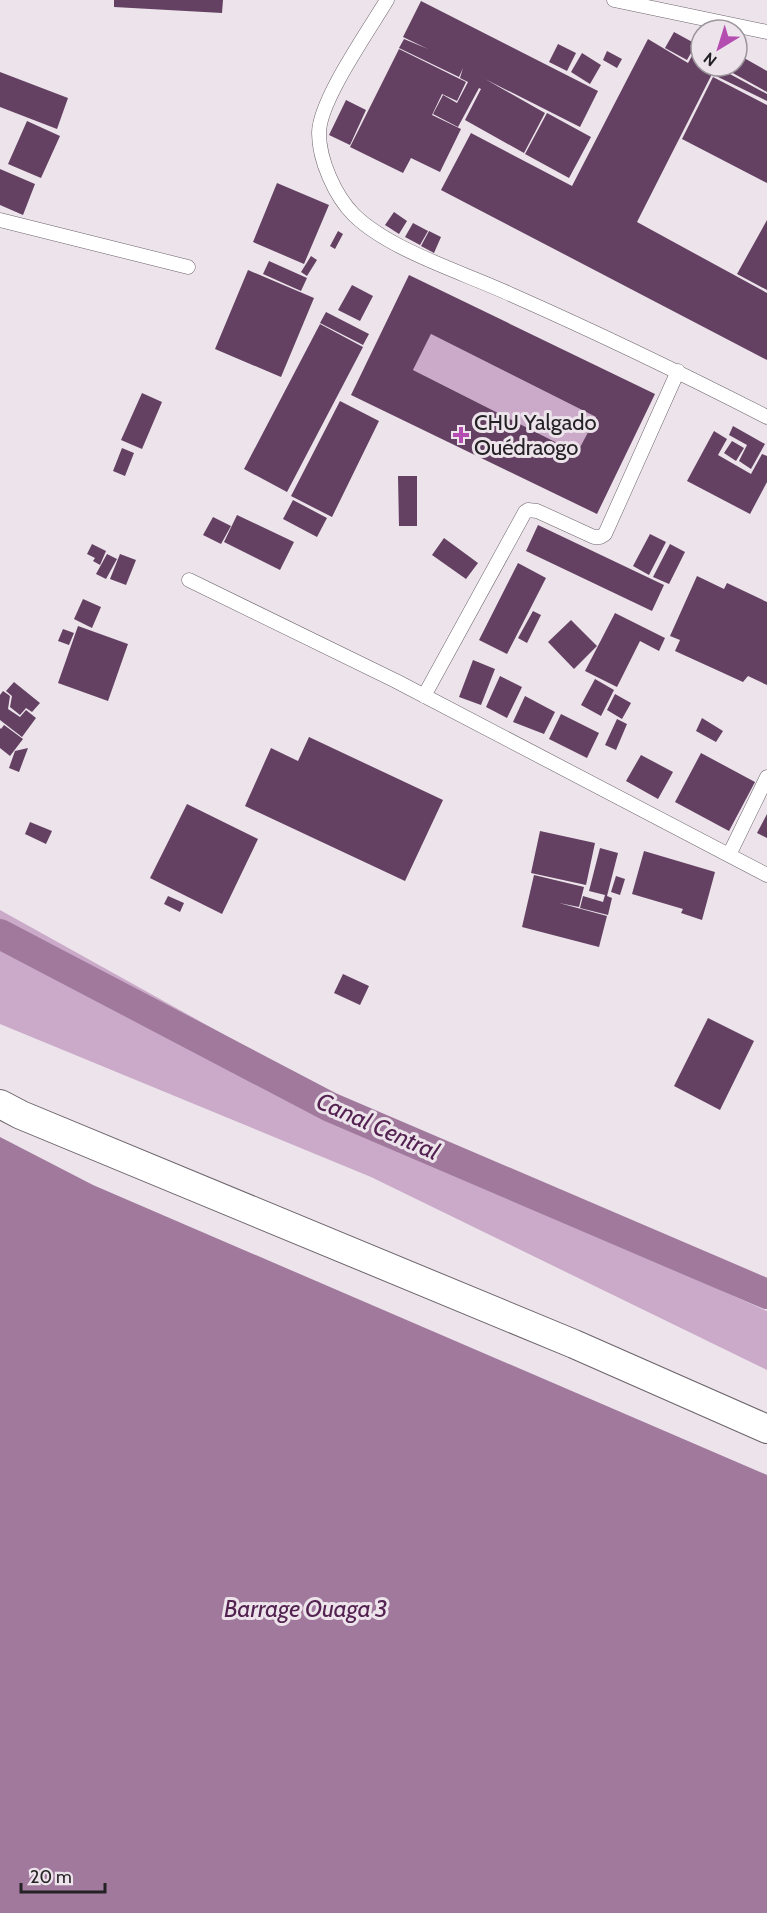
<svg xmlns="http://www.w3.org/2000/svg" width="767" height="1913" font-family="Cabin,sans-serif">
<rect width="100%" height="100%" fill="#ece3eb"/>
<path fill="#caaac8" d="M431 334 596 417 577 453 413 370Z
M0 910 525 1202 767 1311V1370L371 1177 0 1024Z"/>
<path fill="#a0799d" d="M0 1137 93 1185 767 1475V1913H0Z"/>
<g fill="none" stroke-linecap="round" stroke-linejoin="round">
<path stroke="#a0799d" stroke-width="30" d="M0 934 330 1107 767 1294"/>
</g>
<path fill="#644162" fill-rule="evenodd" d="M114 0H223L222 13 114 7Z
M421 1 598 91 580 127 485 79 545 113 524 153 465 120 481 89 479 88 458 127 433 114 443 95 457 103 468 82 460 78 463 68 459 77 399 48 404 39 428 49 403 37Z
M674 32 696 44 687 60 665 48Z
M648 39 688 63 693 54 701 59V66H715L767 94V101L712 74 637 222 767 293V360L441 190 471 133 572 186Z
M558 44 576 53 567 71 549 62Z
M399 49 466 82 457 101 442 94 432 115 461 129 440 172 411 158 403 173 350 147Z
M607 51 622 59 617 68 603 60Z
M582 53 601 65 590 84 571 72Z
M737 54 767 71V92L720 66H737Z
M0 72 68 98 57 129 0 107Z
M713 77 767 105V183L682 139Z
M346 100 366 110 350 145 329 135Z
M547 113 591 137 569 178 525 154Z
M27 121 60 136 41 178 8 164Z
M0 169 35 184 23 215 0 205Z
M277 183 329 205 304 264 253 242Z
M394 212 407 221 399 234 385 225Z
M767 220V290L737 274Z
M413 223 428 231 420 245 405 237Z
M338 231 343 234 335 249 330 246Z
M429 231 441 237 434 253 421 246Z
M311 256 317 260 307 276 301 272Z
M269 261 307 278 301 291 263 274Z
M248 270 314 298 281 377 215 349Z
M409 275 655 394 597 514 351 395ZM431 334 596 417 577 453 413 370Z
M352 285 373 296 360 321 338 310Z
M326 312 369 334 363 345 320 323Z
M320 324 363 347 287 492 244 469Z
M142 393 162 402 142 449 121 440Z
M340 401 379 421 332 517 291 496Z
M733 426 765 444 751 469 739 461 747 445 729 435Z
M714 431 727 439 718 455 751 474 762 454 767 456V482L750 514 687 481Z
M732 441 744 448 736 461 724 453Z
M122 448 134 453 125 476 113 471Z
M398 476H417V526H399Z
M293 500 327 518 317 537 283 519Z
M237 515 294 542 280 570 224 542Z
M213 517 231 526 221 544 203 535Z
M538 525 664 585 652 611 526 551Z
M650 534 666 542 649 575 633 566Z
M444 538 478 563 466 579 432 555Z
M92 544 106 551 100 565 93 561 95 558 87 554Z
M670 544 685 552 669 584 653 577Z
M107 554 117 559 106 579 96 574Z
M120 554 136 560 126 585 110 579Z
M518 563 546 578 507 654 479 640Z
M697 576 724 589 727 583 767 602V685L748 676 743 682 675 651 680 640 670 636Z
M83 599 101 607 92 628 74 619Z
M533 611 541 615 527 643 518 638Z
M615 613 665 638 659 651 640 641 617 687 585 671Z
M571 620 597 646 574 669 548 642Z
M78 626 128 644 108 701 58 683Z
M63 629 74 633 69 645 58 641Z
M473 660 495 669 481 705 459 697Z
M500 676 522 687 507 718 486 707Z
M595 679 614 690 601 716 581 705Z
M14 682 40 703 32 712 26 708 20 715 10 707 12 696 6 691Z
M3 691 10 696 8 709 20 717 26 710 36 718 22 737 0 720V695Z
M615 694 631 703 622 719 607 710Z
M525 696 555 712 544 734 513 722Z
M561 714 599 733 587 758 549 739Z
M702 718 723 731 716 742 696 731Z
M617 719 627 724 616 750 605 745Z
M4 725 23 739 10 756 0 748V728L1 729Z
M309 737 443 800 405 881 245 806 271 748 298 761Z
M28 748 19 772 9 768 15 751Z
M701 753 755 782 729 831 675 802Z
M641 755 673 772 658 799 626 781Z
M187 804 258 839 222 914 150 878Z
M767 814V838L757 833Z
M30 822 52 831 46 844 25 834Z
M540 831 595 843 586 885 531 873Z
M600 848 618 853 607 896 612 898 608 915 580 908 583 896 603 902 605 895 589 891Z
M644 851 715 872 702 920 681 913 683 909 632 894Z
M534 875 584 887 579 907 559 903 607 916 599 947 522 927Z
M616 876 625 879 620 895 611 892Z
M168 896 184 903 180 912 164 904Z
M343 974 369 986 360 1005 334 993Z
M708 1018 754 1041 720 1110 674 1086Z"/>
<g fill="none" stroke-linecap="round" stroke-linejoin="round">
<g stroke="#6c646b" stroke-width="15">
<path id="service" d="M387 0C369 30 319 101 319 133 319 160 335 196 354 215 391 251 465 273 512 295 598 333 683 374 767 417
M614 0 767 32
M0 220 188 267
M189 580 396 681 767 875
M424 696 525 512 528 510 537 511 594 537H600L605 534 678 371
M729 855 767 777"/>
</g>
<g stroke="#6c646b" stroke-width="30">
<path id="minor" d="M0 1104 21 1115 574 1344 767 1429"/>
</g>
<use href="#service" stroke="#fff" stroke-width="14"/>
<use href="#minor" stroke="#fff" stroke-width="28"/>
</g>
<path fill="#b44db0" stroke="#ece3eb" stroke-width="2" d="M458 426h6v6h6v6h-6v6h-6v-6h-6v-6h6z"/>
<g text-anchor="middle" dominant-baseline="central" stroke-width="6" stroke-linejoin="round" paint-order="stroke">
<g font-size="22" fill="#252225" stroke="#ece3eb" text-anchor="start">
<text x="474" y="422">CHU Yalgado<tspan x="474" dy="25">Ouédraogo</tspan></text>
</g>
<g font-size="24" font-style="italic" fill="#532251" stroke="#ece3eb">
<text transform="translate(378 1126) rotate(24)">Canal Central</text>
<text x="306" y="1608">Barrage Ouaga 3</text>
</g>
</g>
<g transform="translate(719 48) rotate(218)"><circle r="28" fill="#ece3eb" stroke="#9c969c" stroke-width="1.5"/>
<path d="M0-4.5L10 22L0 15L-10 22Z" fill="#b44db0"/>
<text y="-9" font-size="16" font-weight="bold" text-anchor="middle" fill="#252225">N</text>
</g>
<path d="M21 1883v9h84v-9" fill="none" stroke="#252225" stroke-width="3"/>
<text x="30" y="1883" font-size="18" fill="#252225" stroke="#ece3eb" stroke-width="4.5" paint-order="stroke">20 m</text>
</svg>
